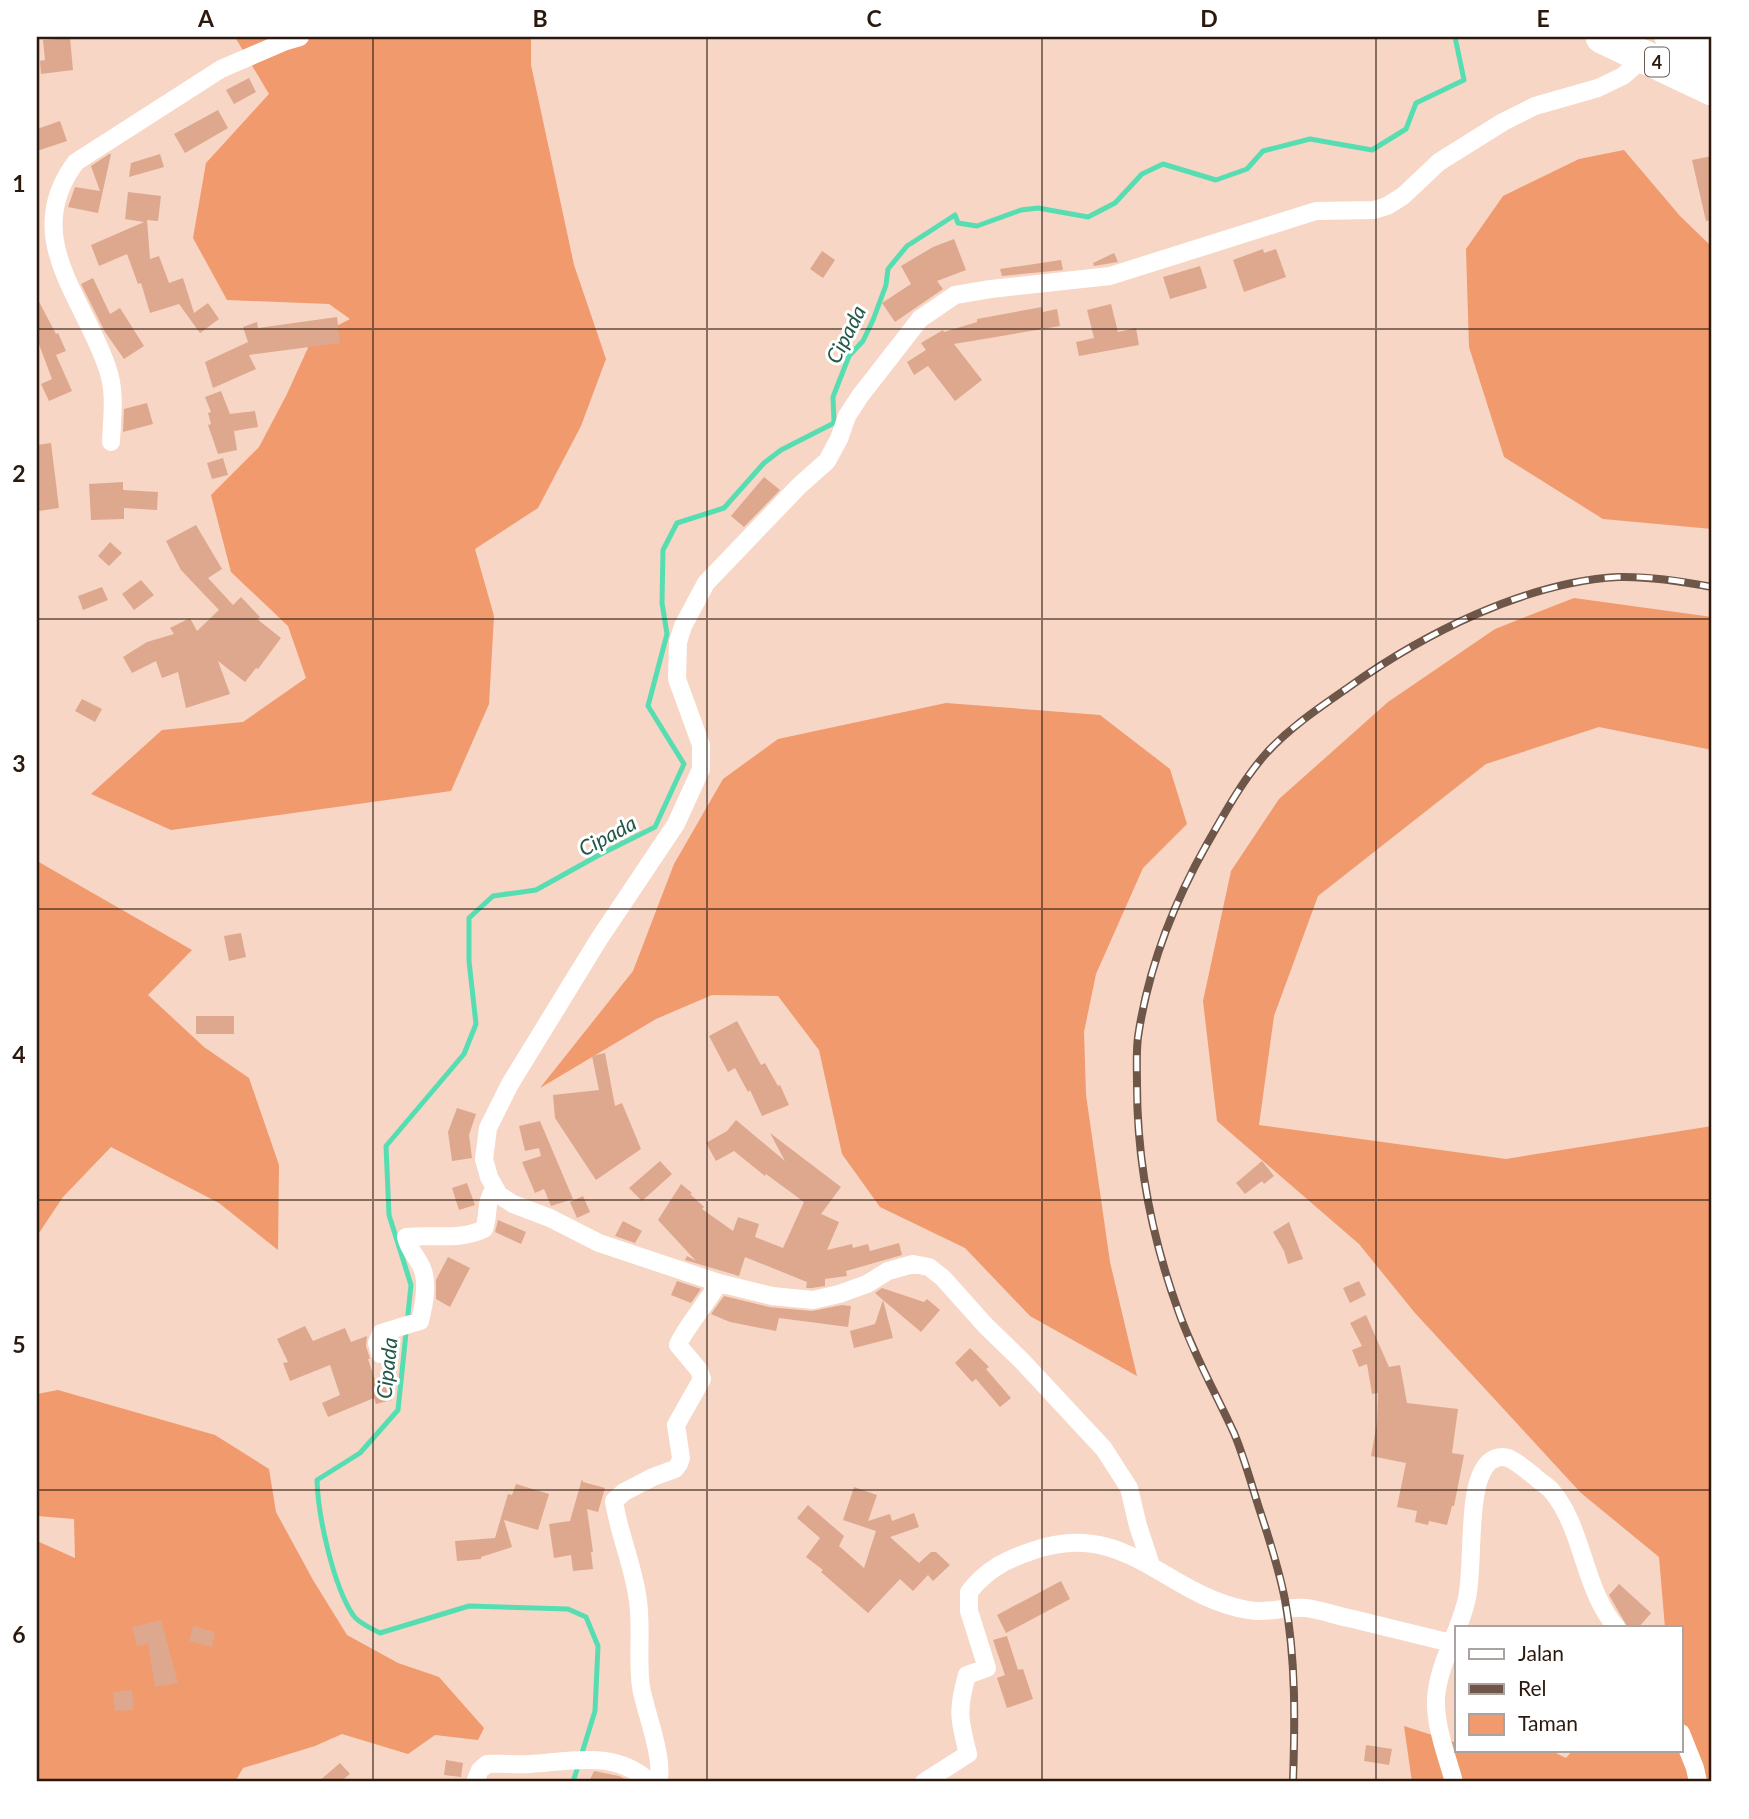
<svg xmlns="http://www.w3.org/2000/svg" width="1749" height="1819" font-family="Lato,sans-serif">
<rect width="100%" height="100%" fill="#f7d6c5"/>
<path fill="#f09a6d" d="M235 37H531V65L574 265 606 359 581 426 538 508 475 549 494 616 489 704 451 791 171 830 91 794 162 730 243 722 306 678 288 626 231 572 211 495 259 447 286 396 312 339 350 319 329 304 227 300 193 238 206 163 269 94Z
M1624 150 1680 216 1712 247V529L1603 519 1504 457 1469 347 1466 249 1503 196 1579 159Z
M1574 598 1712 617V750L1599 727 1486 764 1318 896 1274 1016 1259 1125 1506 1159 1712 1126V1782H1412L1404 1726 1457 1743V1751H1552L1566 1758 1572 1751H1681V1628H1665L1659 1557 1581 1493 1415 1313 1359 1244 1217 1121 1203 1001 1231 871 1279 799 1388 702 1495 629Z
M946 703 1100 715 1170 769 1187 824 1143 868 1096 974 1084 1032 1086 1095 1110 1262 1137 1376 1030 1316 965 1248 880 1207 842 1154 819 1050 778 996 712 995 656 1019 540 1088 633 971 674 864 723 779 778 739Z
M37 861 192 950 148 995 204 1047 249 1078 279 1165 278 1250 219 1203 111 1147 63 1197 37 1236Z
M58 1390 215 1435 269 1469 276 1512 313 1580 347 1635 398 1663 439 1677 484 1728 478 1740 435 1735 408 1754 342 1734 315 1746 243 1768 235 1782H37V1541L75 1558 74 1519 37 1516V1394Z"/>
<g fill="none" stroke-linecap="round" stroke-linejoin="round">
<path stroke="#56deb2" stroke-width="5" d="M573 1782 595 1711 598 1646 586 1617 568 1609 469 1606 380 1633C371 1628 358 1623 353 1615 333 1585 318 1516 317 1480L360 1453 398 1410 411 1285 389 1215 386 1146 464 1054 476 1024 469 961V918L493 896 536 890 599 855 655 827 684 764 648 706 667 634 662 603 663 550 677 523 724 508 764 463 781 450 834 423 833 397 849 356 863 341 873 320 886 285 888 269 907 246 955 215 958 223 977 226 1021 210 1038 208 1088 217 1115 203 1142 174 1163 164 1216 180 1247 169 1263 151 1310 139 1372 150 1406 129 1416 103 1464 80 1455 37"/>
</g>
<path fill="#dda88d" d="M70 38 73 70 41 74 40 61 45 60 43 40Z
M249 78 256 92 234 104 226 90Z
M218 110 228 128 185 153 174 134Z
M60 121 67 141 37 151V129Z
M109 154H111L98 213 68 207 75 187 100 191 91 166Z
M160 154 164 167 129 177 131 163Z
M1712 156V220L1706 221 1692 160Z
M128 192 161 196 158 221 147 220 150 259 159 256 169 283 183 278 194 313 208 303 219 319 200 333 179 304 150 313 141 283 138 284 127 254 99 266 91 245 144 222 125 219Z
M954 239 966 270 937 281 943 289 895 322 882 303 911 284 901 266 933 247Z
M1263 249 1264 253 1276 249 1286 277 1244 292 1233 260Z
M822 251 835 260 823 278 810 269Z
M1114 253 1118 262 1094 266 1093 263Z
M1061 260 1063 270 1002 276 1000 269Z
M1200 266 1207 288 1170 299 1163 277Z
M93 278 110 314 120 308 144 346 124 359 105 332 81 284Z
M37 298 56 334 58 333 66 351 56 355 72 391 49 401 41 384 52 379 37 339Z
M1111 304 1118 332 1136 328 1139 345 1079 356 1076 342 1094 338 1087 310Z
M1042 307 1043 312 1057 309 1060 326 954 344 982 380 955 401 928 366 914 375 907 362 926 350 921 343 943 330 944 332 977 322V319Z
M337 317 340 343 249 355 256 369 213 388 205 362 248 342 243 327 257 322 258 328Z
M221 391 230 414 255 411 258 427 234 431 237 450 218 454 208 425 211 424 208 413 211 412 205 397Z
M147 403 153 424 123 432 124 409Z
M51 443 59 508 39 511 37 498V445Z
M223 458 228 475 212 479 207 463Z
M764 477 780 490 744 527 731 516Z
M123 482V490L158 492 157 510 124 508V519L91 520 89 484Z
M196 525 222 569 208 578 233 605 241 597 260 617 257 619 281 638 258 669 256 668 245 682 218 661 230 694 186 708 178 672 162 678 156 661 132 673 123 657 147 642 174 634 170 628 190 618 197 631 219 610 181 570 166 541Z
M110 542 122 553 109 566 98 556Z
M141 580 154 595 134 610 122 594Z
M102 587 108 600 83 610 78 596Z
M82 699 102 709 95 722 75 711Z
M241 933 246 957 229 961 224 936Z
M196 1016H234V1034H196Z
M737 1021 761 1065 765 1063 778 1086 780 1085 789 1105 762 1116 750 1090 748 1092 735 1068 728 1072 709 1036Z
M605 1053 615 1106 622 1103 641 1149 596 1180 555 1118 553 1095 599 1090 592 1056Z
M457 1108 476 1114 469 1135 472 1158 452 1161 448 1132Z
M736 1120 785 1161 770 1133 841 1187 821 1214 839 1222 827 1250 852 1244 853 1248 868 1244 870 1251 899 1243 902 1255 846 1271 847 1276 825 1279V1286L812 1288H806L807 1282 745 1257 739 1276 685 1260 687 1256 696 1261 658 1220 681 1184 692 1193 690 1194 704 1207 702 1209 733 1231 738 1217 759 1224 755 1237 783 1248 804 1202 766 1174 765 1176 734 1151 716 1161 706 1143 727 1131Z
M540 1121 573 1199 551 1206 544 1189 535 1193 522 1162 541 1156 539 1148 525 1151 519 1126Z
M660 1161 672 1174 642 1201 629 1188Z
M1262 1161 1274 1176 1264 1184 1262 1181 1245 1194 1236 1183Z
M467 1183 475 1205 459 1210 452 1188Z
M583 1196 590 1212 577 1218 570 1202Z
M498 1220 526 1232 521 1244 495 1232Z
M623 1221 642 1231 635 1243 615 1236Z
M1289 1222 1303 1259 1288 1264 1284 1251 1273 1232Z
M448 1257 470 1268 450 1307 436 1299V1280Z
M677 1281 701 1289 691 1303 671 1295Z
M1359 1281 1366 1295 1350 1303 1343 1288Z
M882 1288 924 1302 927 1299 940 1310 921 1332 883 1300 893 1338 854 1348 850 1331 875 1324 883 1300 875 1293Z
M724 1296 769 1307 812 1311 842 1305 851 1306 848 1327 779 1318 776 1331 730 1322 711 1314Z
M1366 1315 1389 1367 1400 1365 1407 1403 1458 1409 1452 1453 1464 1455 1454 1506H1452L1447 1525 1429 1521 1428 1525 1415 1522 1417 1511 1397 1507 1406 1463 1371 1456 1377 1423 1378 1393 1372 1394 1367 1364 1359 1367 1352 1350 1362 1346 1350 1323Z
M305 1326 313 1341 345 1328 351 1342 367 1336 366 1346 370 1359H368L377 1386 387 1383 392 1400 376 1404 374 1398 328 1417 322 1403 340 1395 330 1365 290 1381 283 1363 288 1362 277 1339Z
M970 1348 989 1367 986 1369 1011 1398 1000 1407 976 1379 972 1382 955 1363Z
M582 1479 583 1482 605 1488 598 1512 587 1509 593 1552H591L593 1569 573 1571 571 1555 554 1558 549 1524 570 1521Z
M516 1484 549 1494 538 1530 504 1520 512 1547 481 1557V1559L457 1561 455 1541 495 1538 508 1494 512 1495Z
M854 1487 877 1495 868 1521 890 1514 892 1521 914 1513 919 1527 890 1537 919 1563 931 1552H936L950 1565 933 1581 928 1575 913 1591 900 1579 868 1613 821 1572 823 1570 806 1557 820 1538 797 1518 808 1505 844 1536 839 1546 864 1568 876 1531 843 1520Z
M1061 1581 1070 1599 1006 1633 997 1615Z
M1619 1584 1651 1613 1638 1628H1628L1609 1595Z
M161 1620 178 1683 155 1687 148 1643 137 1646 132 1627Z
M193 1626 215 1632 212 1647 189 1641Z
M1007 1636 1018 1670 1023 1669 1033 1699 1007 1708 997 1678 1005 1675 993 1640Z
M132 1690 134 1710 115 1711 113 1692Z
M1366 1745 1392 1749 1389 1765 1364 1761Z
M446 1760 463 1763 461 1777 444 1775Z
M340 1763 350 1774 340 1782H318Z
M594 1771 619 1776 631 1782H589Z"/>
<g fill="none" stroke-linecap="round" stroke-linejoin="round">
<path stroke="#fff" stroke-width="18" d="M111 442C112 417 116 391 107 367 83 296 20 236 76 162L221 69 286 41 300 37
M380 1354 377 1343 381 1333 420 1321C424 1305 429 1281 421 1266 415 1254 409 1250 406 1237 432 1234 459 1241 484 1229 490 1212 484 1203 495 1188
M1151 1565 1138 1526 1129 1488 1104 1449 1022 1361 985 1325 943 1278 929 1267 913 1264 888 1271 867 1284 839 1294 813 1300 772 1296 719 1283 599 1243 550 1218 513 1204 499 1195 489 1177 484 1159 488 1128 510 1084 599 939 676 824 701 769V745L677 679 678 642 683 626 706 583 799 486 827 461 839 439 847 416 860 396 920 319 955 295 991 289 1110 276 1316 211 1374 210 1387 206 1403 196 1439 162 1503 122 1535 106 1598 88 1623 76 1649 53
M1681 1733 1695 1768 1698 1782
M475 1782 480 1770 487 1764C501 1763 516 1765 530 1764 574 1761 615 1750 650 1782
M658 1782C665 1760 645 1711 641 1687 637 1658 642 1630 638 1601 634 1567 619 1535 614 1501L624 1492 653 1477 675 1469 679 1464 681 1458 676 1425 702 1379 699 1370 678 1345C679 1338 712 1294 719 1283
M924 1782 968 1754C959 1719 957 1710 967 1675L987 1668 969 1611V1592C987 1569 1007 1559 1035 1550 1127 1519 1166 1596 1248 1610 1266 1614 1287 1606 1306 1608 1322 1610 1337 1616 1353 1619 1386 1627 1418 1635 1451 1643
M1454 1782C1447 1756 1435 1727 1436 1699 1438 1663 1460 1632 1467 1598 1474 1564 1467 1492 1485 1467 1490 1459 1500 1455 1508 1458 1518 1462 1526 1470 1534 1476 1539 1481 1546 1485 1551 1490 1584 1528 1583 1590 1617 1628"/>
<path stroke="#fff" stroke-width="33" d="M1602 37 1712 89
M1671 37 1712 57"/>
<g stroke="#6e5649" stroke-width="8">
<path id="rail" d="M1293 1782C1295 1722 1296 1660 1285 1600 1279 1569 1269 1538 1259 1508 1251 1483 1244 1457 1234 1433 1215 1392 1193 1353 1178 1310 1152 1238 1137 1161 1137 1085 1137 1069 1136 1053 1138 1037 1148 969 1173 904 1207 844 1224 814 1241 783 1263 757 1287 729 1319 708 1349 687 1423 634 1526 582 1618 577 1650 576 1681 581 1712 587"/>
</g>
<use href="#rail" stroke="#fff" stroke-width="5" stroke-dasharray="16" stroke-linecap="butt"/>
</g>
<path fill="none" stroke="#2c190e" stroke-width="2" stroke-opacity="0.55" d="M373 37V1782M707 37V1782M1042 37V1782M1376 37V1782M37 329H1712M37 619H1712M37 909H1712M37 1200H1712M37 1490H1712"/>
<g text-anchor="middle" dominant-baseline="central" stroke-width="6" stroke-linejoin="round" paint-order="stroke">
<rect fill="#fff" stroke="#6b5e56" stroke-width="2" x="1645" y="47.5" width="24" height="29" rx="5"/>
<g font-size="18" font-weight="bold" fill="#2c190e">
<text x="1657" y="62">4</text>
</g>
<g font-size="21" font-style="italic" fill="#215846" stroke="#fff">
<text transform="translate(845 334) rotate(-63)">Cipada</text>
<text transform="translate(607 835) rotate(-28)">Cipada</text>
<text transform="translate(386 1368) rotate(-84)">Cipada</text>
</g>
</g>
<rect width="1749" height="1819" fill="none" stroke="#ffffff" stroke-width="77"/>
<rect x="1455" y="1626" width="228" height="126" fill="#ffffff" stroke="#aba39f" stroke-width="2"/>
<rect x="1469" y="1649" width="35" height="10" fill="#ffffff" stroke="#aba39f" stroke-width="2"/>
<text x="1518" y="1661" font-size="21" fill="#2c190e">Jalan</text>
<rect x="1469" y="1684" width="35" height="10" fill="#6e5649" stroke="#aba39f" stroke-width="2"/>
<text x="1518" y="1696" font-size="21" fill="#2c190e">Rel</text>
<rect x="1469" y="1714" width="35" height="21" fill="#f09a6d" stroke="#aba39f" stroke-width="2"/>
<text x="1518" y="1731" font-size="21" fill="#2c190e">Taman</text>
<rect x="38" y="38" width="1672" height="1742" fill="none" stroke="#2c190e" stroke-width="2.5"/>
<g font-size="23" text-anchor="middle" font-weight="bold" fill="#2c190e">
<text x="206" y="27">A</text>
<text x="540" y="27">B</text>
<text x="874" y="27">C</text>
<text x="1209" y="27">D</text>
<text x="1543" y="27">E</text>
<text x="19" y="192">1</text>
<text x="19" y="482">2</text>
<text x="19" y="772">3</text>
<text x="19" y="1063">4</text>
<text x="19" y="1353">5</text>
<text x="19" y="1643">6</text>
</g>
</svg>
